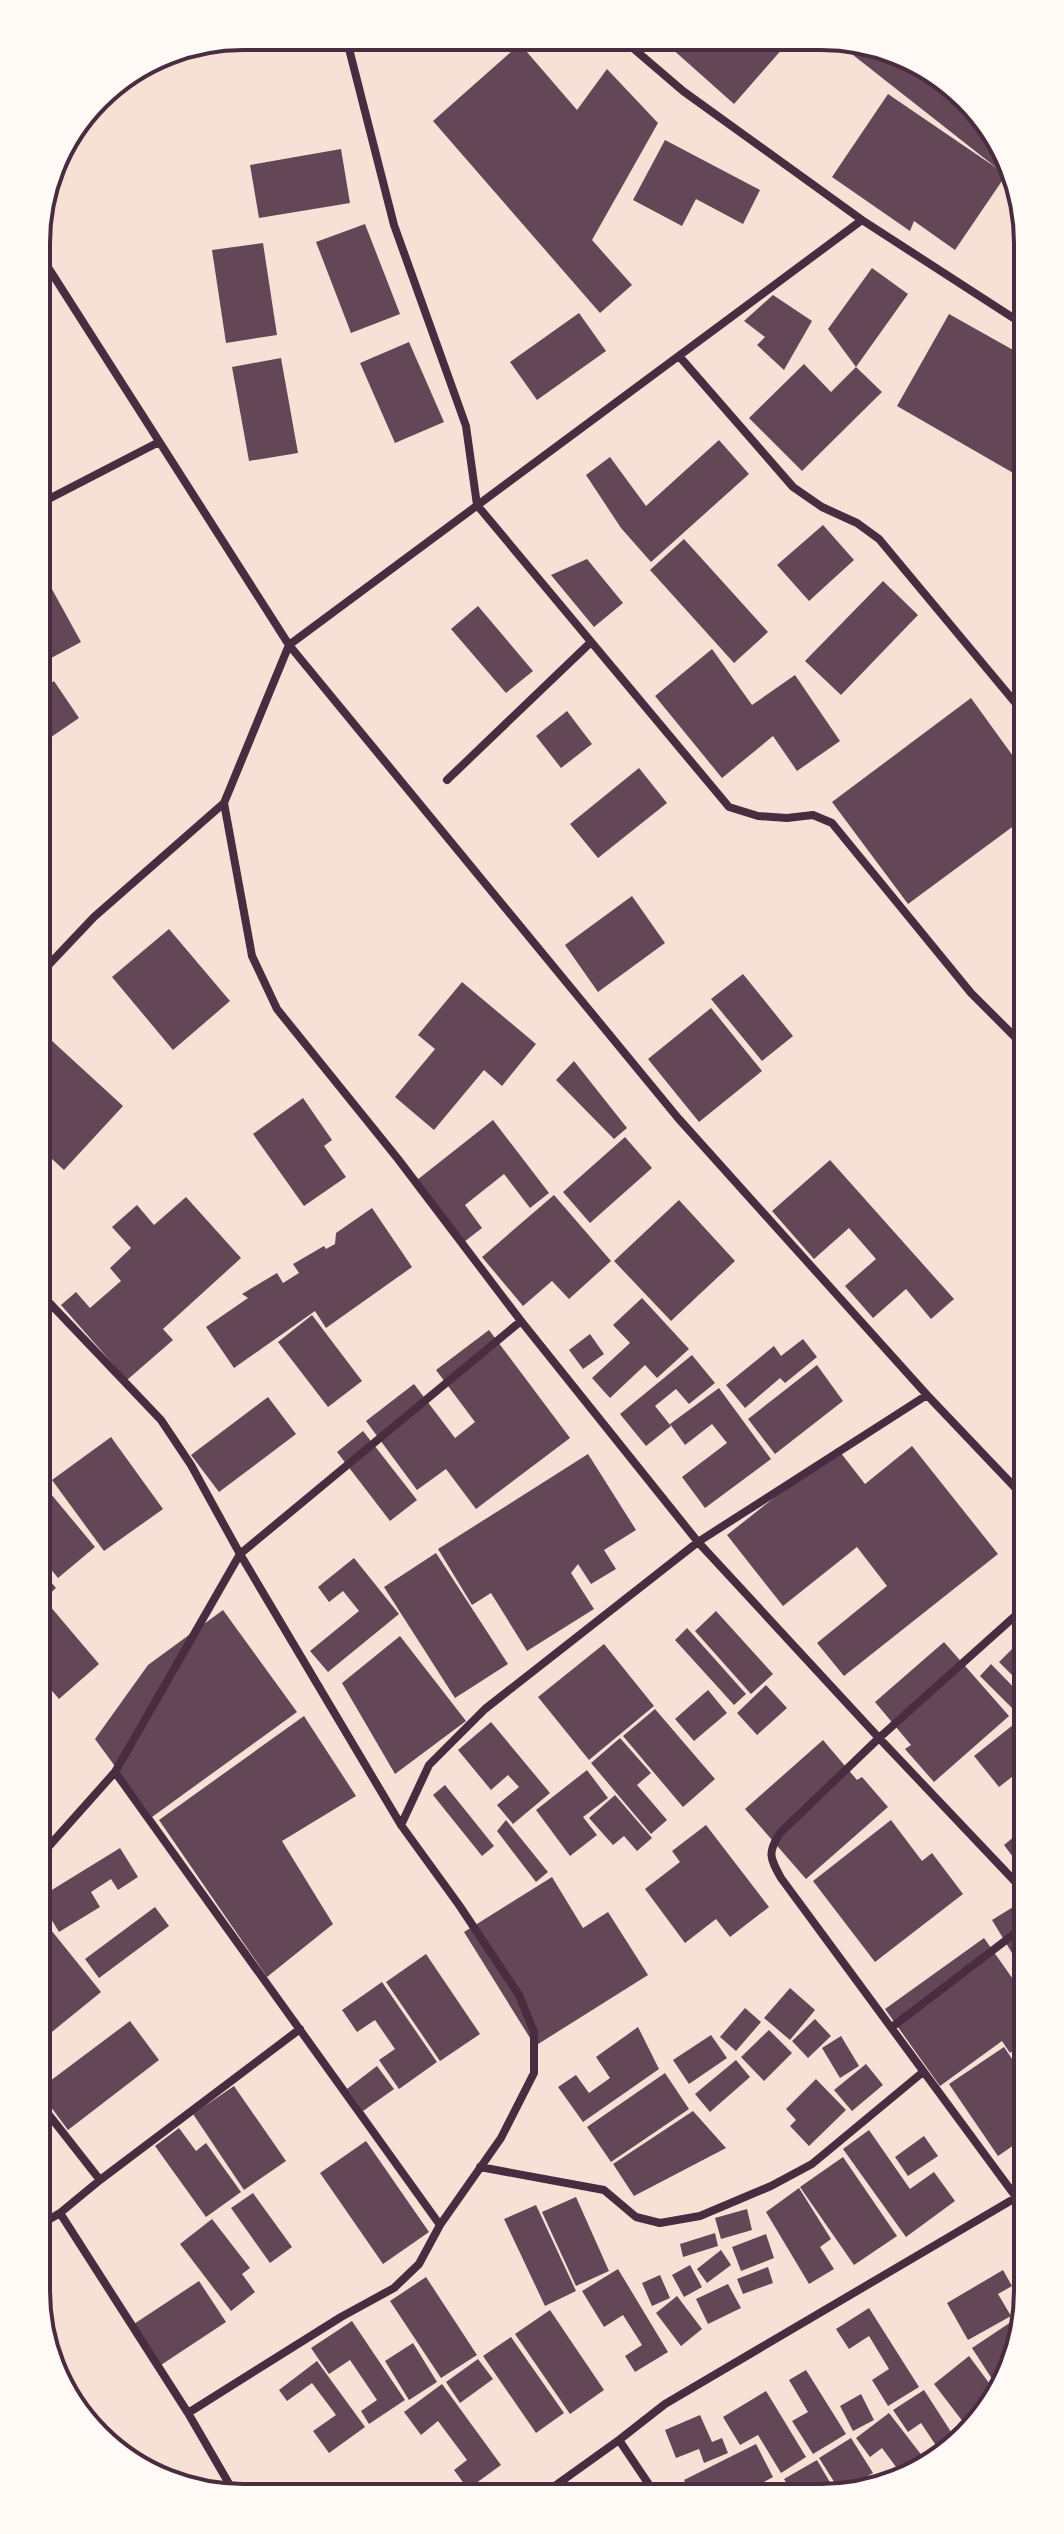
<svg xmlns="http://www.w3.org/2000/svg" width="1064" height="2534" font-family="'Fira Sans',sans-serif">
<rect width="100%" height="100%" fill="#f7e1d7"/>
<path fill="#644757" d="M661 39H791L734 104Z
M834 40H861L958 88 1018 185 1006 175 955 250 914 221 910 231 832 177 888 94 998 169Z
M520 44 577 110 607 69 658 123 592 240 632 285 600 313 433 121Z
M665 140 760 190 743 224 696 199 682 226 633 200Z
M341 149 350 203 259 218 250 165Z
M365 224 400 314 351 333 316 242Z
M263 243 277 335 226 343 212 250Z
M872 268 908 294 856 367 828 329Z
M773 295 812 321 784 370 757 345 765 337 744 321Z
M579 313 606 351 537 400 510 362Z
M949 314 1022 355V462L1015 474 897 406Z
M409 342 444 422 395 443 360 363Z
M281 358 298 453 249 461 232 367Z
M804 364 831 392 856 367 882 392 802 471 749 418Z
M719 440 749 474 651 562 621 528 586 475 610 457 646 506Z
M823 525 854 560 809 601 777 565Z
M684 539 768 632 734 663 650 570Z
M587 559 623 603 594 627 551 575Z
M37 562 81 642 38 665V636Z
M883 581 918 615 841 695 805 661Z
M478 606 533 671 506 693 451 629Z
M712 649 752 705 795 675 840 741 797 771 773 736 722 778 655 696Z
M54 681 79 718 38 746V692Z
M971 698 1023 770V819L908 904 832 802Z
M567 711 592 744 561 768 536 736Z
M639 768 667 803 598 858 570 824Z
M632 896 665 943 598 992 565 945Z
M169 929 230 1001 173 1050 112 977Z
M743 974 793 1036 762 1061 711 999Z
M462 982 536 1044 502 1086 484 1070 434 1130 395 1097 435 1049 418 1035Z
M711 1008 762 1071 699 1122 648 1059Z
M39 1029 123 1106 64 1170 39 1147Z
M574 1061 627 1128 614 1139 556 1080Z
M303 1098 332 1140 324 1146 346 1177 304 1206 253 1134Z
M493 1120 549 1193 530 1208 504 1174 465 1205 482 1228 464 1242 417 1180Z
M625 1137 652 1168 590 1223 563 1192Z
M830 1160 954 1299 931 1319 906 1289 873 1318 845 1286 876 1259 849 1228 814 1259 772 1211Z
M554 1195 611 1261 569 1299 552 1281 523 1306 482 1257Z
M186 1197 241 1258 163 1329 173 1340 127 1380 61 1305 76 1292 90 1308 121 1281 110 1268 131 1248 112 1227 137 1205 154 1225Z
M679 1200 735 1261 671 1321 614 1261Z
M372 1208 412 1267 326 1328 315 1311 234 1368 206 1327 248 1298 242 1294 277 1273 283 1283 299 1273 293 1264 324 1246 326 1249 335 1244 336 1233Z
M642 1298 689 1349 657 1378 645 1365 610 1398 592 1378 630 1343 613 1325Z
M312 1315 362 1381 328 1407 278 1342Z
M489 1330 570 1438 476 1509 446 1469 417 1490 366 1421 414 1384 455 1438 475 1422 436 1370Z
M590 1334 604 1354 583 1369 569 1350Z
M803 1339 817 1357 785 1383 780 1378 745 1408 726 1385 774 1346 781 1356Z
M692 1355 715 1383 689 1404 676 1389 655 1406 671 1426 646 1446 620 1414Z
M817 1365 843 1401 775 1454 748 1419Z
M719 1388 771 1459 705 1508 682 1477 727 1443 712 1424 685 1445 670 1424Z
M268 1397 296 1434 219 1492 191 1455Z
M363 1431 417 1500 390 1521 337 1452Z
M111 1437 163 1509 104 1551 52 1480Z
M912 1446 998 1554 844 1676 817 1643 887 1586 857 1547 783 1606 727 1535 837 1448 865 1484Z
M588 1454 636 1530 604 1550 616 1569 591 1584 578 1564 571 1573 594 1609 527 1651 491 1593 472 1605 438 1549Z
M46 1488 95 1547 58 1578 41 1557 40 1493Z
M436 1553 508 1664 455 1698 384 1587Z
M354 1558 399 1614 328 1672 310 1651 359 1611 343 1591 329 1602 318 1587Z
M41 1570 56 1588 44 1599 99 1664 59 1699 41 1678Z
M223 1610 297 1712 152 1817 95 1739 148 1665Z
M716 1611 773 1674 751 1694 695 1631Z
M687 1628 746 1694 734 1705 675 1640Z
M400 1636 466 1721 395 1774 342 1683Z
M944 1642 1009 1716 934 1782 905 1749 911 1745 875 1702Z
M604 1644 654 1706 589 1760 538 1697Z
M1012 1649 1026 1662V1689L999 1662Z
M991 1664 1024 1698 1013 1709 980 1676Z
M766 1685 787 1708 757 1735 737 1713Z
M708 1690 727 1713 694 1741 675 1719Z
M1026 1706V1726L1016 1715Z
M655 1709 715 1779 683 1807 623 1736Z
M304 1716 356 1796 282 1841 333 1924 267 1977 159 1820Z
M491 1722 550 1793 513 1824 497 1805 519 1787 508 1775 491 1790 458 1750Z
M1013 1725 1026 1740V1766L999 1787 974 1756Z
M620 1738 651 1773 637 1785 667 1820 651 1834 591 1763Z
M823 1740 857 1780 862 1777 888 1807 806 1879 745 1809Z
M587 1770 608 1798 583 1817 597 1835 570 1856 536 1810Z
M445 1785 494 1846 482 1856 433 1795Z
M615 1795 652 1838 637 1851 624 1836 613 1845 589 1818Z
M506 1820 548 1872 536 1882 497 1831Z
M891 1820 922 1861 932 1853 963 1894 875 1962 813 1881Z
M706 1825 769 1907 730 1937 716 1919 685 1943 645 1889 680 1862 672 1851Z
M1026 1827V1853L1016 1861 1004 1845Z
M120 1848 138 1877 118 1890 111 1879 91 1892 100 1907 59 1932 42 1904V1896Z
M552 1877 583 1928 608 1912 648 1975 535 2046 464 1932Z
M1026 1899 1027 1978 992 1920Z
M155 1907 169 1926 99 1978 85 1959Z
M43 1920 101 1992 42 2040V1921Z
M984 1938 1027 1999V2040L1010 2053 1002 2041 940 2086 885 2009Z
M426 1954 480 2034 440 2061 386 1982Z
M382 1982 437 2062 399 2089 379 2060 395 2049 375 2020 357 2032 342 2010Z
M790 1988 815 2010 790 2040 764 2018Z
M745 2008 761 2022 736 2051 720 2037Z
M815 2019 831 2036 808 2058 792 2041Z
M130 2021 159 2060 68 2130 42 2095V2087Z
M638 2027 659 2069 583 2122 558 2087 576 2075 589 2093 610 2078 596 2057Z
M769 2030 792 2053 764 2081 741 2057Z
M711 2035 727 2058 689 2084 673 2060Z
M841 2036 859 2066 840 2078 822 2048Z
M1004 2047 1027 2081V2136L998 2156 949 2084Z
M736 2060 750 2077 710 2112 695 2094Z
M866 2064 883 2085 852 2111 834 2090Z
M377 2066 394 2089 363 2111 347 2089Z
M665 2073 689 2109 611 2162 587 2127Z
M816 2079 846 2110 809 2146 790 2126 796 2120 786 2109Z
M234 2086 286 2161 244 2190 193 2114Z
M693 2111 726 2148 634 2196 613 2164Z
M179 2128 196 2151 206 2143 241 2192 206 2217 155 2146Z
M869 2130 910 2189 934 2172 955 2201 906 2237 843 2149Z
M924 2136 938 2156 908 2176 895 2157Z
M366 2141 429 2232 383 2264 320 2173Z
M843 2157 897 2236 854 2265 800 2187Z
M799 2188 831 2239 820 2247 834 2269 809 2284 766 2212Z
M253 2193 292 2247 270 2263 231 2208Z
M576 2197 609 2271 576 2286 542 2212Z
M536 2205 576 2291 545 2306 504 2219Z
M747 2209 752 2230 721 2239 715 2218Z
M212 2219 250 2268 242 2274 255 2292 231 2311 180 2244Z
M715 2233 718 2246 683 2257 680 2244Z
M766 2234 774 2258 741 2271 732 2247Z
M721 2250 731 2265 707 2283 697 2269Z
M690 2265 702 2287 684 2297 672 2275Z
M768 2267 773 2283 743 2294 737 2279Z
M618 2269 668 2352 635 2372 625 2356 642 2345 623 2315 604 2327 582 2291Z
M1003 2270 1012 2286 998 2294 1011 2316 968 2340 947 2303Z
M660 2275 670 2298 652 2306 642 2283Z
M426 2277 477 2355 441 2378 390 2301Z
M199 2281 226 2322 161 2365 134 2324Z
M728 2284 741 2308 708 2324 696 2299Z
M677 2296 702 2329 681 2346 656 2313Z
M869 2308 919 2387 888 2406 872 2380 889 2369 869 2336 849 2349 836 2329Z
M550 2310 604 2390 570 2414 515 2334Z
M352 2321 405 2400 369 2424 361 2411 377 2400 350 2360 329 2374 311 2348Z
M1011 2322 1017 2332 996 2385 972 2348Z
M511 2337 564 2413 536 2433 483 2356Z
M413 2343 437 2382 409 2400 385 2361Z
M969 2356 995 2391 985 2417 970 2431 934 2384Z
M478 2359 493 2379 460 2403 446 2382Z
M317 2361 365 2427 329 2453 313 2431 336 2415 312 2383 287 2401 279 2390Z
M806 2370 846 2434 813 2454 792 2421 808 2412 789 2380Z
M442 2384 501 2465 468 2489 454 2470 467 2460 438 2421 421 2435 404 2412Z
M924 2390 955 2438 939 2450 921 2423 908 2432 893 2410Z
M766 2391 806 2457 781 2473 758 2435 740 2445 723 2417Z
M861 2394 874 2420 853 2431 840 2406Z
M889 2413 930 2466 897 2481 902 2475 882 2448 870 2457 856 2438Z
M700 2415 712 2442 722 2438 728 2453 704 2463 699 2449 676 2458 665 2430Z
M851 2438 873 2473 840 2491 819 2458Z
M756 2444 773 2477 745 2492H690L684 2480Z
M817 2460 835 2491H791L784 2479Z
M782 2482 787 2491 762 2492Z"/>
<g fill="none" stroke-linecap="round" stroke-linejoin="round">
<path stroke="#4a2c40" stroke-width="8" d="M346 37 394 225 466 426 477 505 729 807 758 816 787 818 813 815 832 823 971 993 1024 1046
M615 38 627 43 683 91 862 220 1021 323
M37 250 289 645 678 1118 927 1395 1025 1498
M679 356 793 487 822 507 857 523 879 539 1023 712
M37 505 159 442
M447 780 590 643
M224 803 252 956 277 1009 398 1159 521 1321 698 1542 879 1738 1026 1893
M39 975 94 917 224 803 289 645 862 220
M40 1293 161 1420 191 1465 240 1554 401 1825 459 1905 519 1995 534 2032V2073L501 2138 440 2225 419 2264 394 2288 341 2317 188 2413
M1025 1607 879 1738 780 1833C767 1853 770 1858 781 1878L1027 2212
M115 1772 440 2225
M401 1825 429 1765 485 1709 698 1542 927 1395
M41 1855 115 1772 240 1554 521 1321
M892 2027 1026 1925
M42 2106 100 2180
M480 2167 604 2190 636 2217 660 2223 700 2216 771 2186 812 2164 923 2072
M60 2213 188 2413 235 2494
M43 2223 60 2213 100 2180 300 2029
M619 2440 654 2492
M545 2493 619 2440 665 2404 1027 2191"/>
</g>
<path d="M0 0H1064V2534H0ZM243 50H821A193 193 0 0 1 1014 243V2291A193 193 0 0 1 821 2484H243A193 193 0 0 1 50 2291V243A193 193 0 0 1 243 50Z" fill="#fffaf5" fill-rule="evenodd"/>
<path fill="none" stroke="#4a2c40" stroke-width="4" d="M243 50H821A193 193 0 0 1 1014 243V2291A193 193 0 0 1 821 2484H243A193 193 0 0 1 50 2291V243A193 193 0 0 1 243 50Z"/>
</svg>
